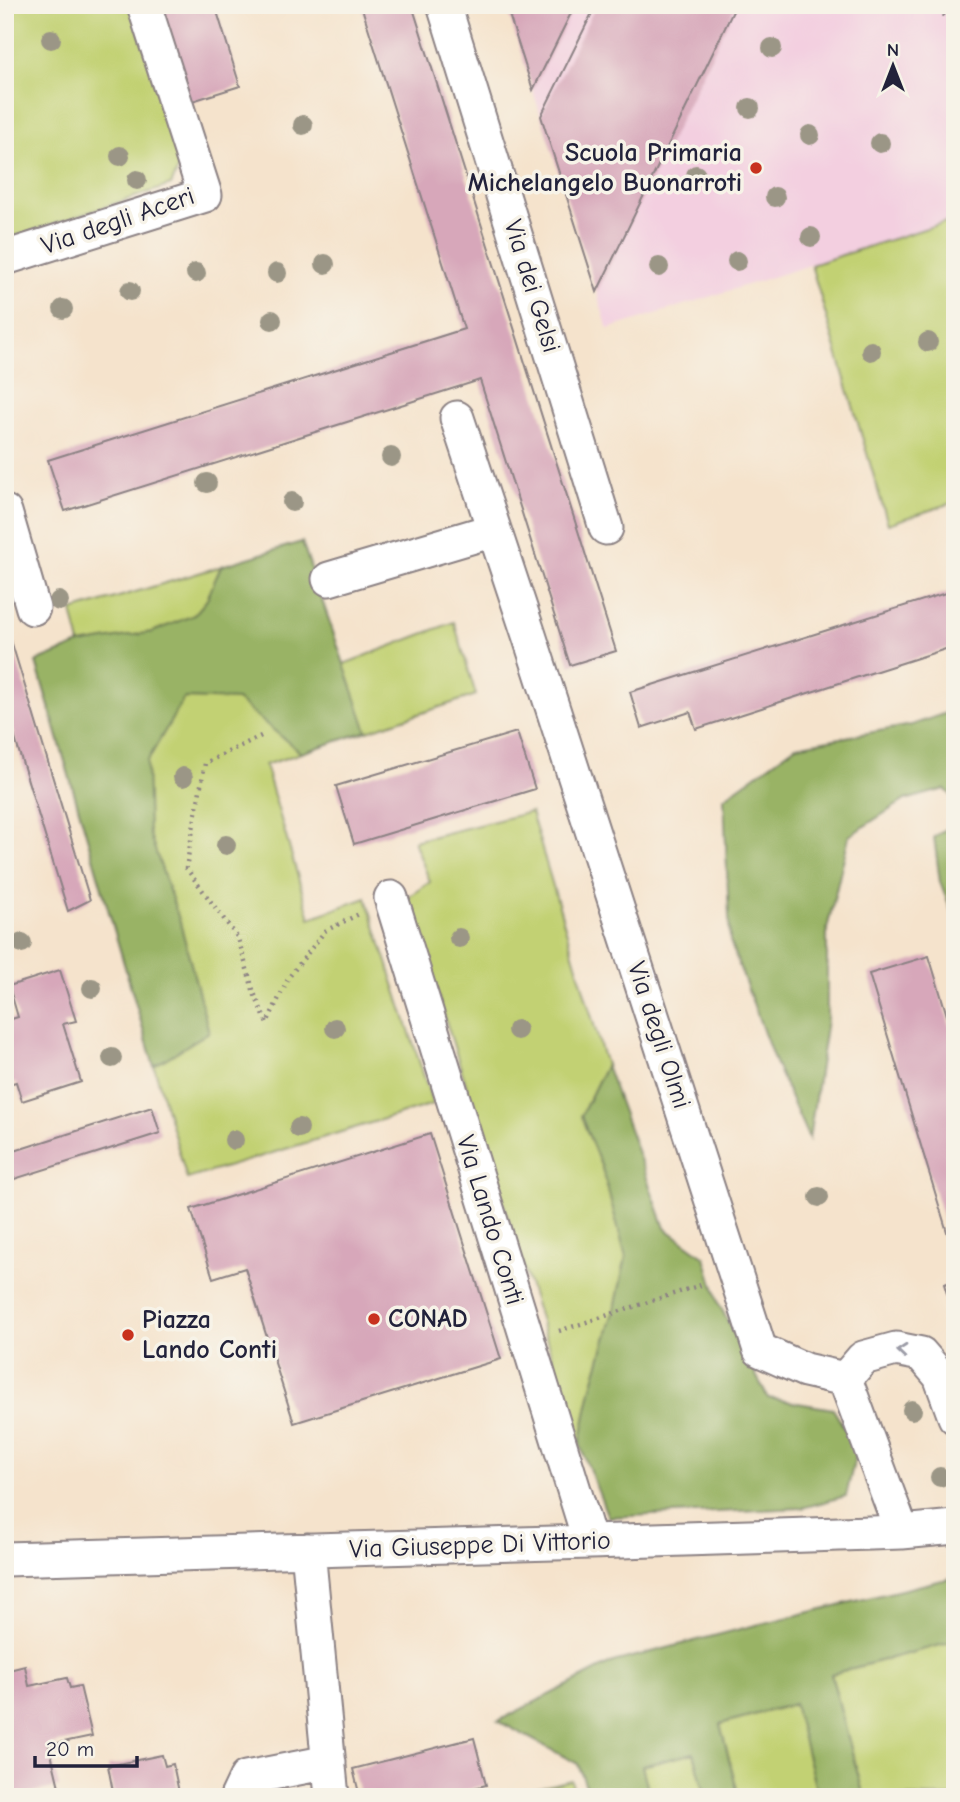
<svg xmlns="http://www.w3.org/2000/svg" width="960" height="1802" font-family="'Comic Neue',sans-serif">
<rect width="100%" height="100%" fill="#f7f3e8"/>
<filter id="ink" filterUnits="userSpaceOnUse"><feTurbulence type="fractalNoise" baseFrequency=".0143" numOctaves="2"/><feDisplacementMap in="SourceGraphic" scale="14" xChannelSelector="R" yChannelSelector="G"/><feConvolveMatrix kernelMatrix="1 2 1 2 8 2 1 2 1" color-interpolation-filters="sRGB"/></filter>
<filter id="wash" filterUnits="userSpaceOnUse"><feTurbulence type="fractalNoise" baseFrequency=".00686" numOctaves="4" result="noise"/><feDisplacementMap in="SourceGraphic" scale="28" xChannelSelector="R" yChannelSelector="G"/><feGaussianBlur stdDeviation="1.57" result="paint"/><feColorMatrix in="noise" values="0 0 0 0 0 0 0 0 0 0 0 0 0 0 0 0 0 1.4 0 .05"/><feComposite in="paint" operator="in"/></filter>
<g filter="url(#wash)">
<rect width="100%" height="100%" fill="#f5e3cc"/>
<path fill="#f3cfe0" d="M506 5H955V219L608 329Z"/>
<path fill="#c2d173" stroke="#727a57" stroke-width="2" d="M5 5H131L180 165 171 185 5 240Z
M955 219V502L888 524 811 265Z
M302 542 344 664 454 622 476 695 265 765 310 918 366 898 433 1104 187 1179 36 662 80 644 72 611Z
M531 812 606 1065 581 1116 602 1168 626 1257 615 1309 591 1390 580 1445 407 898 430 882 414 841Z
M955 1641V1797H864L831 1674Z
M795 1704 818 1797H739L720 1724Z
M694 1753 706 1797H650L642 1766Z
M571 1780 576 1797H523L522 1792Z"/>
<path fill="#99b365" stroke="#5e6a50" stroke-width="2" d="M302 542 367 731 301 753 237 700 184 698 147 762 149 832 180 922 209 1032 154 1066 36 662 80 644 152 632 194 615 206 601 221 566Z
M955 710V799L945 789 905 800 849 836 827 929V1020L809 1139 776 1065 730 941 724 798 796 746 912 725Z
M955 823V919L940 882 934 837Z
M606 1065 665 1228 705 1257 719 1304 768 1398 833 1409 857 1449 846 1496 802 1508 608 1517 580 1445 591 1390 615 1309 626 1257 602 1168 581 1116Z
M955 1577V1641L831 1674 864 1797H818L794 1704 720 1724 739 1797H706L694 1753 642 1766 650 1797H590L578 1764 498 1721 613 1662 752 1626Z"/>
<g id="blocks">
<path fill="#d7a7ba" d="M155 5H215L240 86 186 103Z
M361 5H412L616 651 570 665 480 380 65 511 48 460 464 329Z
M506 5H575L533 90Z
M596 5H736L597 292 541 116Z
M955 590V646L696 729 690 712 641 728 630 692Z
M6 624 90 900 68 911 5 706Z
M517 732 535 789 354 844 336 786Z
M929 956 955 1042 954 1255 869 974Z
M60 970 76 1021 63 1024 81 1082 22 1101 16 1082 5 1085V1021L18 1017 9 986Z
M152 1107 160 1133 5 1182V1154Z
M430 1134 501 1359 294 1423 245 1268 213 1278 191 1209Z
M955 1281V1315L954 1316 944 1284Z
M25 1666 29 1686 67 1678 70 1688 80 1686 92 1736 49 1745 59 1787 11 1797 9 1787 5 1788V1671Z
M474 1738 486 1785 440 1797H360L353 1769Z
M162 1755 165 1766 173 1764 180 1797H114L108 1766Z"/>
</g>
</g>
<g filter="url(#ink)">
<use href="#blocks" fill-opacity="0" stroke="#8c8284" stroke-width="2"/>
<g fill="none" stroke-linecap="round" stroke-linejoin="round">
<g stroke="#8c8284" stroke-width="37">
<path id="street" d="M444 5 606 528
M5 258 205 195 144 5
M457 418 529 635 760 1350 805 1370 845 1379
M5 512 33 608
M329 579 494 530
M391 898 590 1542
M902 1532 845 1379 863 1358 896 1349 921 1354 940 1376 955 1417
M308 1550 332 1797
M5 1559 590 1542 902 1532 955 1527
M237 1797 246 1778 329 1762"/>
</g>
<path stroke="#8c8284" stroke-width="4.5" stroke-dasharray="2 5" stroke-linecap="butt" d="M933 5 955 25
M261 736 205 763 186 868 238 938 254 993 267 1023 289 977 325 931 361 913
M559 1331 704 1284"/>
<use href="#street" stroke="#fff" stroke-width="33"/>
</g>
<g fill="#9b9686">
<circle cx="51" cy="39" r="10"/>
<circle cx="772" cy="48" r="10"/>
<circle cx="750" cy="108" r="10"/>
<circle cx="303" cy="125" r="10"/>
<circle cx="810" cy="135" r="10"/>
<circle cx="880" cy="143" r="10"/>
<circle cx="120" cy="156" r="10"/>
<circle cx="696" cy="175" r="10"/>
<circle cx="137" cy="180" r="10"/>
<circle cx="775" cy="197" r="10"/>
<circle cx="811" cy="237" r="10"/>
<circle cx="737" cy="261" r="10"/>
<circle cx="325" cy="264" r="10"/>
<circle cx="659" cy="267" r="10"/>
<circle cx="196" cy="273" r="10"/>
<circle cx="277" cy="273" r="10"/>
<circle cx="130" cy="291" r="10"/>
<circle cx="63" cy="309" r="10"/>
<circle cx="272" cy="320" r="10"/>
<circle cx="928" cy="342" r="10"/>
<circle cx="871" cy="351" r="10"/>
<circle cx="391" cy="457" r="10"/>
<circle cx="207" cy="483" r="10"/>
<circle cx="292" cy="502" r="10"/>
<circle cx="59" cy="601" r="10"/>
<circle cx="183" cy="777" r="10"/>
<circle cx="226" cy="845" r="10"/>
<circle cx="459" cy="938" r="10"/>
<circle cx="22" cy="943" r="10"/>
<circle cx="92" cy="988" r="10"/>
<circle cx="335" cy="1028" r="10"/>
<circle cx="517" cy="1030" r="10"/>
<circle cx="112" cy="1058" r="10"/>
<circle cx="299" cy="1128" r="10"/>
<circle cx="234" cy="1140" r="10"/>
<circle cx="819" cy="1197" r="10"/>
<circle cx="912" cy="1410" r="10"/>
<circle cx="940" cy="1477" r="10"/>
</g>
<defs><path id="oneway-chevron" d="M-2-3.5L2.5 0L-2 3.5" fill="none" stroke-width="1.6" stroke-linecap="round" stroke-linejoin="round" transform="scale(1.75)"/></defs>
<use stroke="#9c9ca7" href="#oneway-chevron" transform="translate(902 1351) rotate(-175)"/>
</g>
<g fill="#c8321e" stroke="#f7f3e8" stroke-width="2.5">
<circle cx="756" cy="168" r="7"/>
<circle cx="374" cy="1319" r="7"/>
<circle cx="128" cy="1335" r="7"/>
</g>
<g text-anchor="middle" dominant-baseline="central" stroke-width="7" stroke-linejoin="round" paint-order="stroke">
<g font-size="26" font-weight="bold" fill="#22223b" stroke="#f7f3e8" text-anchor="start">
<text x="742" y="153" text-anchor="end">Scuola Primaria<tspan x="742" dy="30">Michelangelo Buonarroti</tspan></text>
<text x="388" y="1319">CONAD</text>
<text x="142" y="1320">Piazza<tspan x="142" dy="30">Lando Conti</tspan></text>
</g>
<g font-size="26" fill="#22223b" stroke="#f7f3e8">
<text transform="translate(118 221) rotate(-19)">Via degli Aceri</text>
<text transform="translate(532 286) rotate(73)">Via dei Gelsi</text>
<text transform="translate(659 1035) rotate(72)">Via degli Olmi</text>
<text transform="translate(490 1220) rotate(73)">Via Lando Conti</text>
<text transform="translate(480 1545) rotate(-2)">Via Giuseppe Di Vittorio</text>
</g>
</g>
<rect width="960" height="1802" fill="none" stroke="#f7f3e8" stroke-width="28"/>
<g transform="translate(893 66)" stroke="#f7f3e8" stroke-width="5" paint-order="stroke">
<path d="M0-5L12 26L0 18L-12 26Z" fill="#22223b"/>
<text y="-10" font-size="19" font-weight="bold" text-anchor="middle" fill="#22223b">N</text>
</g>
<path d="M35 1756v10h102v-10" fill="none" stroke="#22223b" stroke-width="3.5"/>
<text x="46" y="1756" font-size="21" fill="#22223b" stroke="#f7f3e8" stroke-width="5" paint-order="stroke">20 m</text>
</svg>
